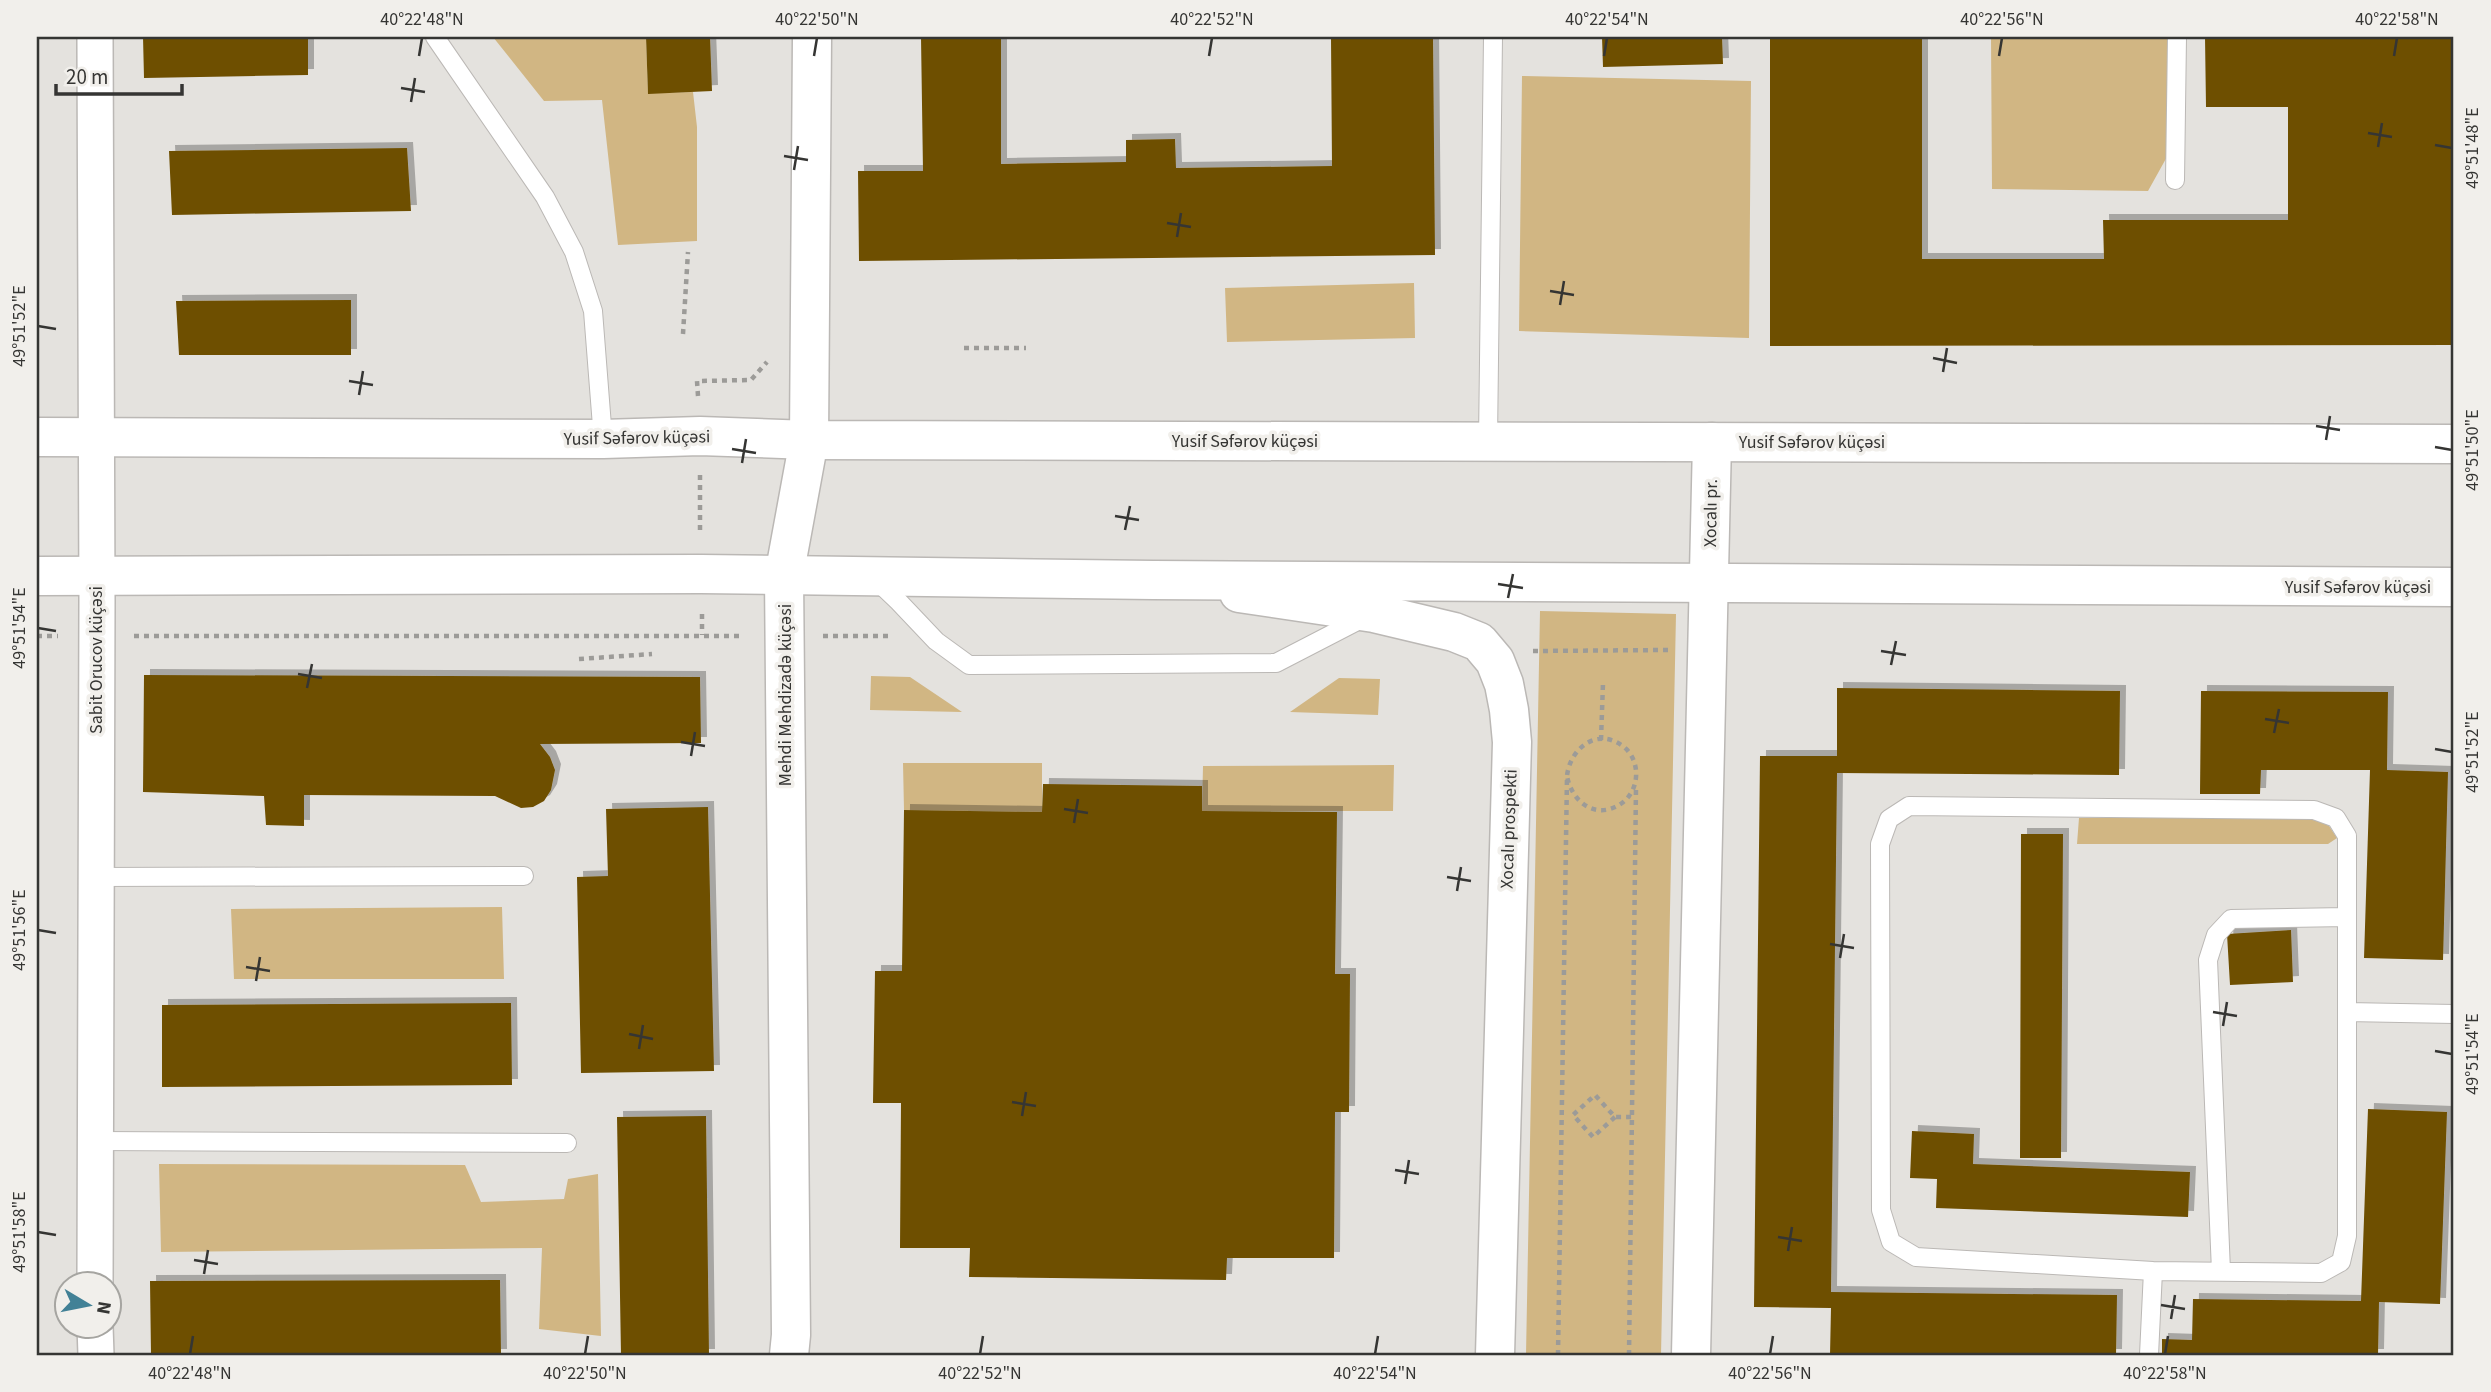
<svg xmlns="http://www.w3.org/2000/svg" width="2491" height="1392" font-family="'Source Sans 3',sans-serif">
<defs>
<filter id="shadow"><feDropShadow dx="6" dy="-6" stdDeviation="0" flood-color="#0004"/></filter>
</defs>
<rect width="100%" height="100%" fill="#e4e2de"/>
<path fill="#d1b683" d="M493 37H646L648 93 693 92 697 127V241L618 245 602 100 544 101Z
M1991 37H2186L2183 128 2148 191 1992 189Z
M1522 76 1751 81 1749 338 1519 331Z
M1414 283 1415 338 1227 342 1225 288Z
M1540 611 1676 614 1661 1355H1526Z
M871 676 910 677 962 712 870 710Z
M1339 678 1380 679 1378 715 1290 712Z
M903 763H1042V812L904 810Z
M1394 765 1393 811H1202L1203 766Z
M2079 818H2316L2329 826 2337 838 2328 844H2077Z
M502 907 504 979H234L231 909Z
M159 1164 465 1165 481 1202 564 1199 568 1179 598 1174 601 1336 539 1329 542 1248 161 1252Z"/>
<path fill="#6e4f01" filter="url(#shadow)" d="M143 37H308V75L144 78Z
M646 37H710L712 91 648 94Z
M921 37H1001V164L1126 162V140L1175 139 1176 168 1332 166 1331 37H1433L1435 255 859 261 858 171H923Z
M1602 37H1722L1723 64 1603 67Z
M1770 37H1922V259H2104L2103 220H2288V107H2206L2205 37H2454V345L1770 346Z
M407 148 411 211 172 215 169 151Z
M351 300V355H179L176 301Z
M144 675 700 677 701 743 540 744 550 757 555 770 551 790 544 801 533 807 521 808 495 796 304 795V826L266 825 264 796 143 792Z
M1837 688 2120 691 2119 775 1837 773 1831 1292 2117 1295 2116 1355H1830L1831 1308 1754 1307 1760 756H1837Z
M2201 691 2388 692 2387 770 2448 772 2443 960 2364 958 2370 770H2261L2260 794H2200Z
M1043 784 1202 786V811L1337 812 1335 974H1350L1349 1112H1335L1334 1258H1227L1226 1280 969 1277 970 1248H900L901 1103H873L875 971H902L904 810 1042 812Z
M708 807 714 1071 581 1073 577 877 608 876 606 809Z
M2021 834H2063L2061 1158H2020Z
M2291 930 2293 982 2230 985 2227 934Z
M511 1003 512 1085 162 1087V1005Z
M2368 1109 2447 1112 2440 1304 2379 1302 2378 1355H2162V1339L2192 1340 2193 1299 2361 1301Z
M706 1116 709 1355H621L617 1117Z
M1912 1131 1974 1134 1973 1164 2190 1172 2188 1217 1936 1208 1937 1179 1910 1178Z
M500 1280 501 1355H151L150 1281Z"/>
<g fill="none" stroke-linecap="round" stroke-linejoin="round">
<g stroke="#bbb8b5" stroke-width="20">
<path id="lane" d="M435 37 545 197 574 252 593 311 603 439
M2175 180 2177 37
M1488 441 1493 37
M877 581 899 602 936 641 969 665 1276 663 1365 617
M1909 806 2314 810 2336 818 2347 836V1236L2341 1262 2321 1273 2153 1271 1916 1257 1891 1242 1881 1210 1880 844 1889 819Z
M95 877 524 876
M2347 1012 2454 1014
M95 1141 567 1143
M2221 1271 2208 960 2216 935 2231 919 2347 917
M2149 1355 2153 1271"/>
</g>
<g stroke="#bbb8b5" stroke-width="38">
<path id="street" d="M95 37 97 600 95 1284
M95 1326 96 1355"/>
</g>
<g stroke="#bbb8b5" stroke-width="41">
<path id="secondary" d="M1239 593 1374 613 1454 632 1479 642 1495 661 1504 684 1509 710 1512 742 1495 1355
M789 1355 791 1335 784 576 809 440 812 37
M1691 1355 1712 442"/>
</g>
<g stroke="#bbb8b5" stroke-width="41">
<path id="highway" d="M37 437 603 439 700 436 809 440 2454 444
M37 576 701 574 1153 580 2454 587"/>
</g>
<path stroke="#9c9b98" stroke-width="4.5" stroke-dasharray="5 5" stroke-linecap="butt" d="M683 334 688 252
M964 348H1026
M698 396 697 381 751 380 767 362
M700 475V532
M702 614V635
M37 636H58
M134 636H744
M823 636H888
M1533 651 1668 650
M579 659 652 654
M1601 740 1603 683
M1615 1117 1593 1137 1573 1115 1595 1095 1615 1117H1632
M1558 1355 1567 776C1570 748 1598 726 1624 747 1641 761 1640 790 1622 803 1597 821 1572 803 1567 776
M1629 1355 1636 787"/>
<use href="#lane" stroke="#fff" stroke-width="18"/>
<use href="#street" stroke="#fff" stroke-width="35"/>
<use href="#secondary" stroke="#fff" stroke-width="38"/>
<use href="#highway" stroke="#fff" stroke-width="38"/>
</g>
<path fill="none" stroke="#353533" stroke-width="2.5" d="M419 56 422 38M814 56 817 38M1209 56 1212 38M1604 56 1607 38M1999 56 2002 38M2394 56 2397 38M401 88 425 92M411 102 415 78M2368 133 2392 137M2435 145 2452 148M2378 147 2382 123M784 156 808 160M794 170 798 146M1167 223 1191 227M1177 237 1181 213M1550 291 1574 295M1560 305 1564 281M38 326 56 329M1933 358 1957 363M1943 372 1947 348M349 381 373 385M359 395 363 371M2316 426 2340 430M2326 440 2330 416M2435 447 2452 450M732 449 756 453M742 463 746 439M1115 516 1139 520M1125 530 1130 506M1498 584 1523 588M1508 598 1513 574M38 628 56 631M1881 651 1906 655M1891 665 1896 641M298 674 322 678M307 688 312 664M2265 719 2289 723M2274 733 2279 709M681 742 705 746M2435 749 2452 752M691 756 695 732M1064 809 1088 813M1074 823 1078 799M1447 877 1471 881M1457 891 1461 867M38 930 56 933M1830 944 1854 948M1840 958 1844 934M246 967 270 971M256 981 260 957M2213 1012 2237 1016M2223 1026 2227 1002M629 1034 653 1039M639 1049 643 1025M2435 1051 2452 1054M1012 1102 1036 1106M1022 1116 1026 1092M1395 1170 1419 1174M1405 1184 1409 1160M38 1232 56 1235M1778 1237 1802 1241M1788 1251 1792 1227M194 1260 218 1264M204 1274 208 1250M2161 1305 2185 1309M2171 1319 2175 1295M190 1354 193 1336M585 1354 588 1336M980 1354 983 1336M1375 1354 1378 1336M1770 1354 1773 1336M2165 1354 2168 1336"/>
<g text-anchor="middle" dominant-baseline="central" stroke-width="7" stroke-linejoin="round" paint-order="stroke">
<g font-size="18" fill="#353533" stroke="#f1efeb">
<text transform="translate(637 438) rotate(-1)">Yusif Səfərov küçəsi</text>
<text x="1245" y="441">Yusif Səfərov küçəsi</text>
<text x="1812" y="442">Yusif Səfərov küçəsi</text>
<text transform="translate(1711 513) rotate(-89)">Xocalı pr.</text>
<text x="2358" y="587">Yusif Səfərov küçəsi</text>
<text transform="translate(96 660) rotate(-90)">Sabit Orucov küçəsi</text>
<text transform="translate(785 695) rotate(-90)">Mehdi Mehdizadə küçəsi</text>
<text transform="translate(1509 829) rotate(-88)">Xocalı prospekti</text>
</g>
</g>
<rect width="2491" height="1392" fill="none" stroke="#f1efeb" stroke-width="77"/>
<g transform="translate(88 1305) rotate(100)"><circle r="33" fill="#f1efeb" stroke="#a6a5a1" stroke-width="2"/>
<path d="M0-5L12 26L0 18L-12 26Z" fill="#428196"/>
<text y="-10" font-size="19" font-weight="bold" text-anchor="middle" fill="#353533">N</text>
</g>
<path d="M56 84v10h126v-10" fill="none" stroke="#353533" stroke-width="3.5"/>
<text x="66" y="84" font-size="21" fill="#353533" stroke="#f1efeb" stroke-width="5" paint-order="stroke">20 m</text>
<rect x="38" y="38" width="2414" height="1316" fill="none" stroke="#353533" stroke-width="2.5"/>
<g font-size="18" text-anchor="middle" fill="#353533">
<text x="422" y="25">40°22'48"N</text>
<text x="817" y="25">40°22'50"N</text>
<text x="1212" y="25">40°22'52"N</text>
<text x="1607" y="25">40°22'54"N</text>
<text x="2002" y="25">40°22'56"N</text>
<text x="2397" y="25">40°22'58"N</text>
<text transform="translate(2472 148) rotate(-90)" y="6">49°51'48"E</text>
<text transform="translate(19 326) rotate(-90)" y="6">49°51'52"E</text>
<text transform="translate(2472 450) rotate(-90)" y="6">49°51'50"E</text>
<text transform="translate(19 628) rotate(-90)" y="6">49°51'54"E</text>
<text transform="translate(2472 752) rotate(-90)" y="6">49°51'52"E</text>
<text transform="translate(19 930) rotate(-90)" y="6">49°51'56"E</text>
<text transform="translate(2472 1054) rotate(-90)" y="6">49°51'54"E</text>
<text transform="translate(19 1232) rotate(-90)" y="6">49°51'58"E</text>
<text x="190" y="1379">40°22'48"N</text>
<text x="585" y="1379">40°22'50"N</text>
<text x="980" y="1379">40°22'52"N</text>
<text x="1375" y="1379">40°22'54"N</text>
<text x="1770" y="1379">40°22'56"N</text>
<text x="2165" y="1379">40°22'58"N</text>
</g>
</svg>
